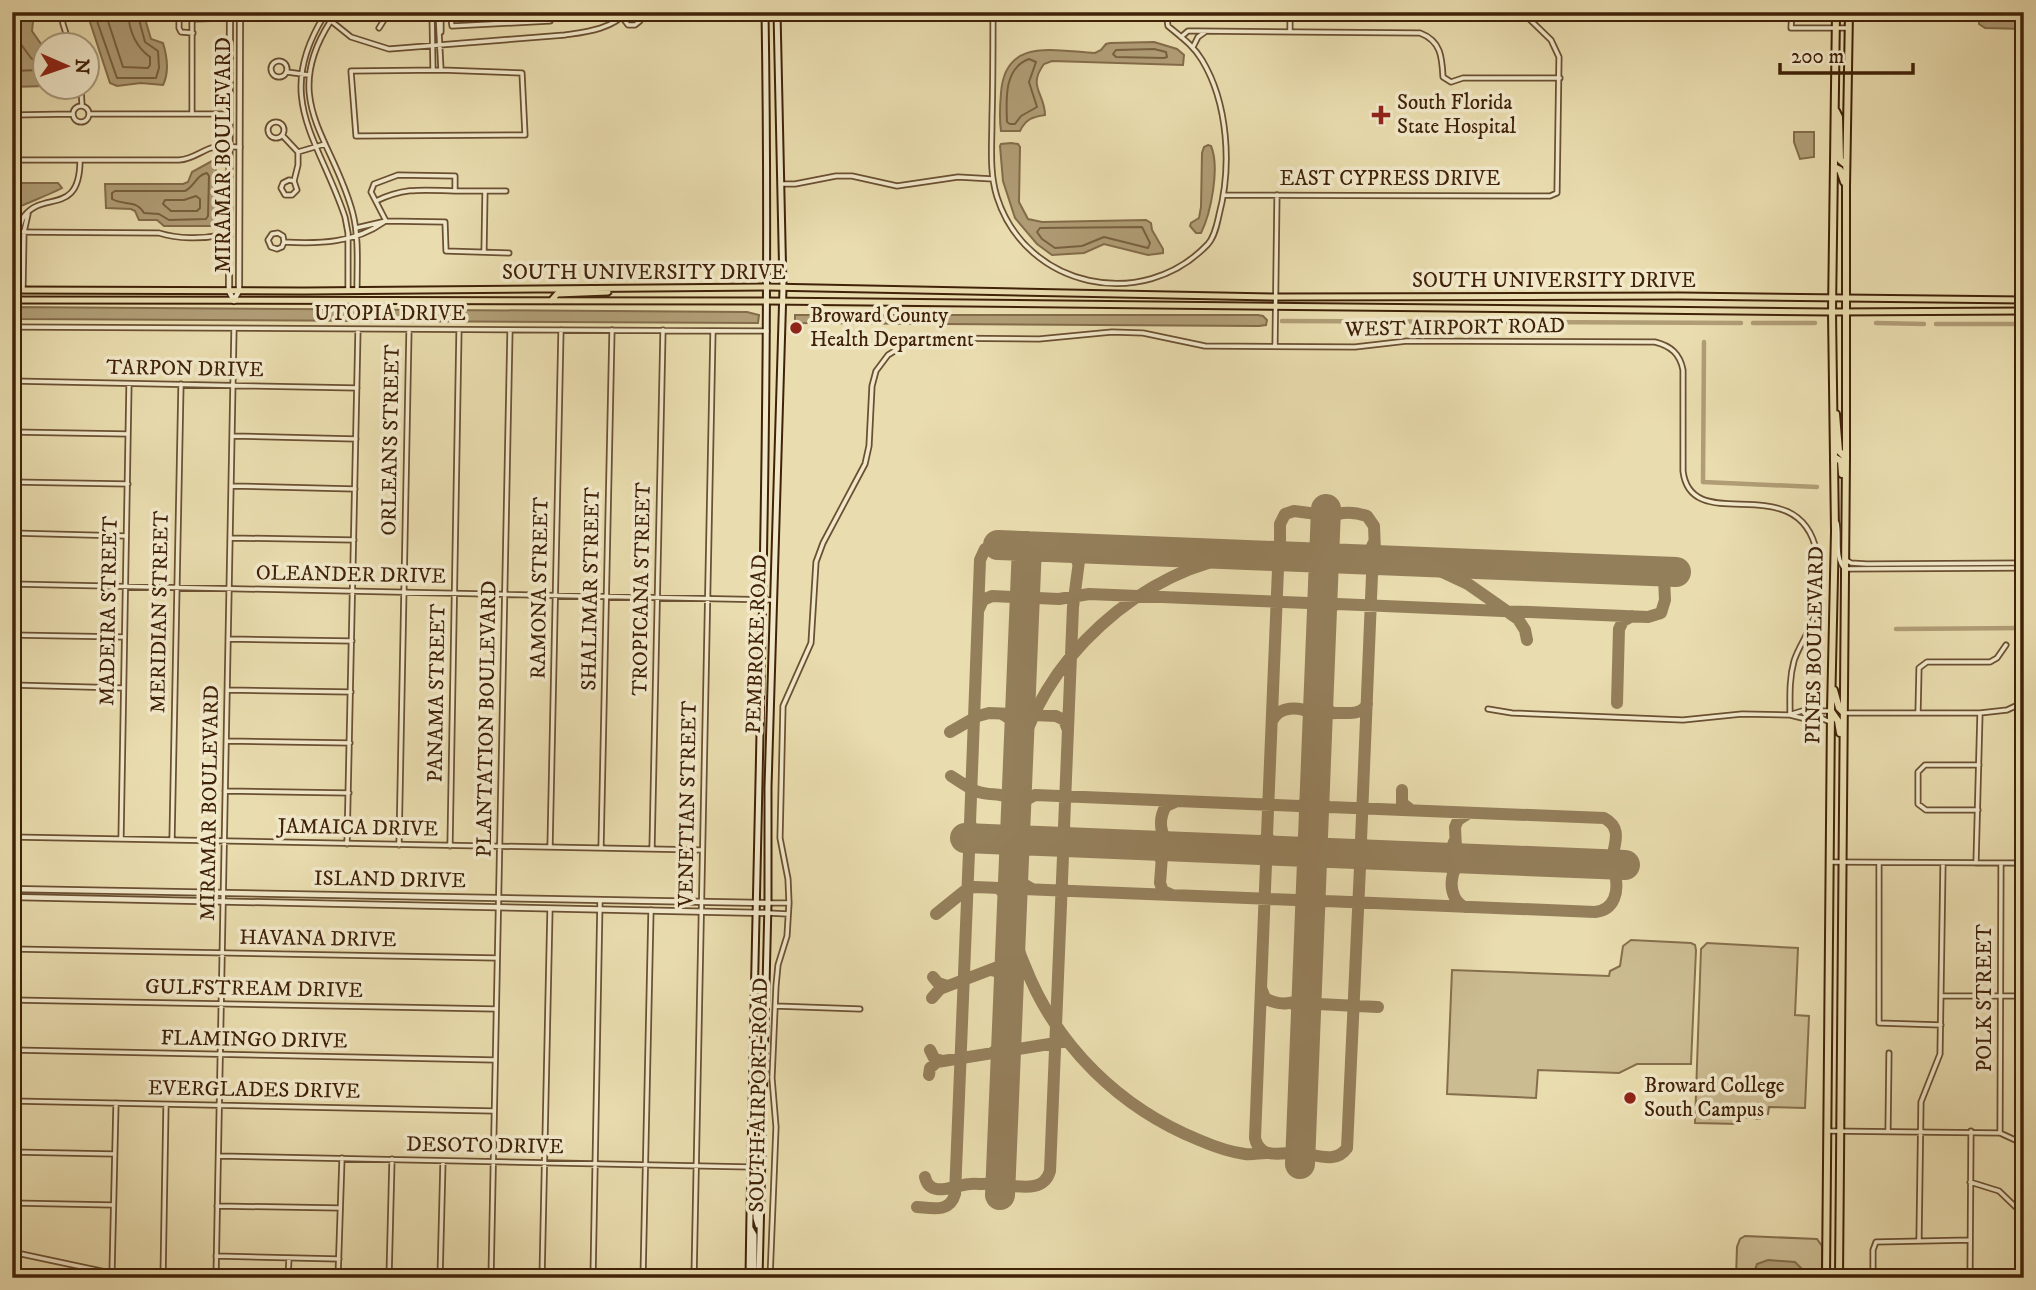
<svg xmlns="http://www.w3.org/2000/svg" width="2036" height="1290" font-family="'IM FELL DW Pica',serif">
<rect width="100%" height="100%" fill="#e9dcae"/>
<filter id="stains"><feTurbulence type="fractalNoise" baseFrequency=".00286" numOctaves="4"/><feColorMatrix values="0 0 0 0 .2 0 0 0 0 .09 0 0 0 0 .02 0 0 0 .5 -.17"/></filter>
<radialGradient id="worn" r=".72"><stop offset=".6" stop-color="#630" stop-opacity="0"/><stop offset="1" stop-color="#630" stop-opacity=".3"/></radialGradient>
<path fill="#ccbc92" stroke="#866f4d" stroke-width="2" d="M1631 940 1691 943 1695 945 1696 950 1691 1064H1637L1619 1073 1538 1070 1536 1098 1447 1094 1452 970 1609 976 1610 971 1620 966 1623 946Z
M1707 943 1798 948 1795 1015 1809 1016 1805 1108 1769 1107 1768 1114H1761L1760 1119 1741 1117 1740 1124 1695 1123 1701 949Z
M1745 1236 1817 1239 1822 1246V1278H1736L1737 1247 1740 1239Z"/>
<path fill="#b09d76" stroke="#836c4a" stroke-width="2" d="M12 12H34L32 31 41 44 45 56V86L12 87Z
M90 12H143L151 39 163 43C167 56 169 73 163 85L141 83 117 86 110 83 90 22Z
M1979 12H1987L1986 15 1988 20H2024V29L1985 28 1979 24Z
M1154 42 1177 49 1184 55 1183 65 1052 61 1044 64C1027 87 1045 93 1045 115 1032 117 1026 119 1020 131H1001C999 118 1000 105 1001 93 1005 37 1054 51 1095 53L1101 50 1106 44 1110 43Z
M1794 132H1814V157L1800 159 1794 142Z
M1011 143 1018 144 1020 147 1019 202 1028 219 1042 222 1146 220 1151 223 1152 230 1163 249V253L1148 255 1104 244 1084 253 1052 255 1037 244 1015 218 1003 181 1000 146 1001 144Z
M1208 145 1211 146C1220 167 1211 213 1201 233H1196L1190 226 1191 223 1199 218 1201 207 1202 153 1204 147Z
M212 161 216 164V169L215 224 211 226H164L157 220H139L135 211 131 209 106 208 105 184H183L188 182 192 172Z
M12 183H58L62 188C59 190 15 209 12 209Z
M12 307 747 312 759 315 758 323 12 319Z
M795 315H1258L1263 316 1267 320 1266 325 1259 326 795 323Z
M1768 1260 1795 1262 1803 1270 1805 1278H1752L1757 1264Z"/>
<g fill="none" stroke-linecap="round" stroke-linejoin="round">
<path stroke="#78603f" stroke-width="2" d="M96 12 97 21 117 78H156L159 68 158 51 145 42 137 12
M105 12 123 67 148 68 150 65V57C136 47 129 30 128 12
M1154 49 1166 52 1167 57 1164 58 1116 57 1113 54 1116 50Z
M1029 59 1036 62 1029 82 1037 107 1021 116 1015 124H1010L1007 122C1006 99 1004 68 1029 59Z
M12 71 40 70 43 67 31 58 20 43 16 31 18 12
M207 173 209 176 208 216 206 219 169 220 159 214 144 213C136 199 124 206 112 199V193L115 191H185C195 186 196 175 207 173Z
M196 196 200 199V208L197 211H171L163 204 165 200H184Z
M1142 227 1150 243 1148 248 1104 237 1082 246 1055 248 1042 239 1037 232 1040 228Z"/>
<path stroke="#b09d76" stroke-width="4.5" d="M1282 321 1741 323
M1753 323H1815
M1876 323 1924 324
M1936 324H2024
M1704 342 1703 482 1817 487
M1896 629 2024 628"/>
<path stroke="#947f5b" stroke-width="12" d="M1325 525 1317 514 1294 511 1285 514 1280 524V548L1291 557 1282 561 1278 569 1267 835 1263 844 1254 849 1263 856 1266 864 1255 1138C1260 1162 1285 1151 1301 1153 1317 1155 1336 1164 1347 1148L1360 867 1365 859 1375 854
M1325 525C1332 510 1352 511 1367 516L1374 526 1375 551 1386 561
M1059 547 1073 551 1078 563
M1264 555 1274 560 1278 571
M1360 559 1369 554 1373 544
M1395 561 1436 569 1468 584 1518 619 1525 630 1527 640
M978 611 983 600 992 596 1059 599 1089 594 1309 603 1318 608 1321 617 1326 609 1337 604 1648 617 1661 613 1665 600 1664 578 1649 571
M1617 703 1619 629 1623 621 1632 616
M1303 710 1312 707 1318 699 1324 709 1332 712
M1002 714 1015 722 1019 738
M1272 721C1279 706 1298 706 1312 713L1317 724
M1317 724 1326 714C1340 710 1359 719 1367 704
M950 732 978 716 989 713 1056 716 1064 720 1068 730
M1018 765C1035 663 1145 565 1247 555
M1402 790V803L1411 810
M1299 806 1308 809 1313 819 1320 809 1329 807
M1348 853 1357 849 1361 840
M1375 854 1365 850 1361 840 1372 575 1375 566 1386 561
M1161 860 1158 851 1149 845 1157 841 1162 832
M1266 864 1271 855 1278 850 1271 845 1267 835
M1014 866 1018 881 1032 889
M1453 872 1449 861 1441 857 1450 853 1454 842
M997 888C1002 891 1006 893 1009 899 1014 908 1012 920 1014 930 1016 943 1020 955 1025 966 1056 1046 1120 1108 1199 1140 1213 1146 1229 1152 1245 1154 1252 1155 1259 1153 1266 1153
M1172 895 1163 891 1160 883 1162 856 1167 849 1174 846C1159 839 1158 819 1166 806L1177 801
M1465 907C1446 899 1448 866 1466 858L1456 849 1455 827 1458 820 1469 813
M1310 913 1314 905 1325 901
M936 914 967 889 975 887 1296 900 1304 897 1310 889 1317 898 1325 901 1595 912C1615 910 1619 891 1615 874 1614 871 1611 867 1612 863 1612 847 1625 829 1604 818L1329 807 1320 804 1314 795 1309 802 1299 806 1035 795 1022 802 1016 814C1009 786 995 799 976 791 967 787 959 781 951 776
M991 970 1003 973 1009 986
M933 977 938 983 947 986
M1261 988 1265 998C1278 1006 1298 1006 1306 992L1310 999 1318 1004 1378 1007
M932 998 940 989 1000 966 1006 959 1010 947
M1291 1003 1300 1007 1305 1016 1312 1007 1320 1004
M930 1050 934 1058 942 1061
M992 1053 1003 1045 1007 1029
M929 1075 930 1068 937 1062 1062 1042
M925 1177C930 1199 954 1185 970 1184 980 1183 989 1186 998 1181L1001 1168
M1001 1185C1019 1186 1044 1193 1050 1171L1063 856 1066 848 1075 842 1067 836 1064 827 1073 607 1079 561 1087 548
M917 1207C932 1208 950 1213 955 1194L969 852 974 842 982 838 974 834 970 823 980 560 985 549 998 545"/>
<path stroke="#947f5b" stroke-width="30" d="M998 545 1676 572
M965 838 1625 865
M1300 1164 1326 509
M1000 1195 1027 546"/>
<g stroke="#6a5032" stroke-width="7">
<path id="minor" d="M61 12 63 24 70 46
M179 12V28L181 32 193 33
M320 12 351 37 389 49 565 35C585 32 613 29 626 12
M432 12 433 70
M438 12 441 70
M450 12 452 26 550 21 548 12
M700 12 704 15 728 17
M993 12C993 48 993 83 992 118 992 144 989 172 997 197 1026 288 1143 313 1208 244 1215 236 1217 224 1219 215 1232 166 1228 103 1202 60 1193 45 1181 37 1168 26L1166 12
M1792 12 1791 28H1847
M324 16C273 98 319 139 345 217L348 233V290
M622 17 628 25H635L640 21 639 12
M193 19 230 18 238 12
M330 22C279 102 334 139 353 214 359 238 357 265 357 290
M379 28 389 12
M1290 31V12
M441 32V12
M1181 37 1188 31H1196L1420 33C1441 41 1442 57 1443 77L1451 82 1463 78H1560
M1193 47 1198 37 1205 32
M271 69a8 8 0 1 1 16 0a8 8 0 1 1-16 0Z
M441 70 522 73 525 135 356 136 351 71Z
M287 72 309 75
M81 88 82 105
M73 114a8 8 0 1 1 16 0a8 8 0 1 1-16 0Z
M90 114H230
M192 114V12
M12 115 73 114
M268 130a8 8 0 1 1 16 0a8 8 0 1 1-16 0Z
M282 135 298 152V165L294 181 297 190 292 195H285L281 188 283 183 289 180 294 181
M298 152 325 144
M12 160H179C193 159 199 152 211 148 219 145 230 147 240 147
M782 184H795L836 176H852L897 186 958 177 993 179
M1224 195 1550 196 1557 193 1559 57 1551 40 1522 12
M376 201C406 187 422 190 455 191
M386 221 371 192 374 184 398 175 455 176V191H506
M356 228 386 221 445 222 446 251 509 253
M12 232 159 233C178 239 202 239 222 235L228 225
M284 242 283 236 278 233 272 234 268 240 271 247 277 249 282 247 284 242C319 244 355 243 384 222
M484 252 485 191
M18 290C18 272 14 228 25 215 44 191 80 216 80 160
M12 297 23 289 24 232 28 214
M12 327 767 331
M1275 346 1277 195
M12 381 357 388
M12 432 128 434
M233 436 356 439
M12 482 128 484
M232 486 355 489
M1837 523C1840 537 1834 558 1845 569L2024 568
M12 533 126 536
M231 538 354 540
M1846 560 1851 563 1867 564 2024 563
M12 584 773 600
M12 635 124 637
M229 639 352 641
M12 685 123 688
M228 690 351 692
M1488 709 1512 713 1683 720 1742 714 1790 715 1802 718H1821L1830 722
M1844 713H1980L2007 710 2024 702
M1918 713 1919 668 1927 662H1990L1997 658 2006 645
M1792 714 1802 711H1830
M227 741 350 743
M225 791 349 793
M1978 810H1926L1918 804V772L1925 765H1979
M12 837 702 850
M121 839 129 384
M172 840 181 384
M347 844 358 330
M399 845 409 330
M450 846 459 330
M550 847 561 330
M601 848 612 330
M652 849 663 330
M1830 862 2024 863
M1879 863V1023L1941 1025
M1976 863 1980 713
M768 903H789
M768 913 788 914
M12 949 497 958
M1942 996H2024
M12 1000 496 1009
M775 1006 860 1009
M12 1050 495 1060
M12 1101 494 1111
M1828 1131 2000 1133 2024 1144
M1888 1131 1889 1053
M2000 1133 2001 864
M12 1152 114 1154
M219 1156 751 1167
M1970 1182 1999 1191 2024 1215
M12 1203 113 1205
M217 1206 340 1208
M1919 1239 1921 1102 1940 1054 1943 864
M12 1252 134 1278
M216 1256 339 1259
M112 1272 116 1103
M163 1278 166 1105
M216 1278 234 329
M288 1278 289 1258
M338 1278 342 1158
M389 1278 392 1159
M440 1278 443 1161
M491 1278 510 330
M542 1278 550 909
M593 1278 600 900
M643 1278 651 910
M694 1278 713 331
M770 1278 776 1127 772 1078 776 986 778 965 787 936 789 903 788 879 780 838 783 706 811 643 816 562 823 543 865 464 869 446 872 386 876 371 888 355 909 342 926 338 1039 339 1112 332 1143 333 1205 346 1355 347 1407 341 1655 342C1671 346 1680 354 1683 370V471C1691 539 1799 465 1817 553 1821 574 1820 603 1812 622 1807 636 1798 648 1794 661 1789 679 1790 697 1790 715
M1873 1278V1250L1876 1242 1970 1240
M1970 1278 1971 1131
M2021 1278 2023 1214"/>
</g>
<g stroke="#6a5032" stroke-width="8">
<path id="tertiary" d="M230 12 229 291 234 301
M234 300 239 291 240 12
M12 889 768 903
M12 897 768 913"/>
</g>
<g stroke="#402208" stroke-width="9">
<path id="secondary" d="M751 1167 756 1176V1218L758 1225
M750 1228 754 1235V1274L757 1278
M749 1278C755 856 772 434 765 12
M759 1278 768 903V787L783 288 777 12"/>
</g>
<g stroke="#402208" stroke-width="9">
<path id="primary" d="M12 290 304 291 768 287 1276 297 1681 296 2024 300
M12 300 767 301 1832 312 2024 311
M551 301 557 294 608 292"/>
</g>
<g stroke="#402208" stroke-width="10">
<path id="trunk" d="M1836 111 1839 117 1840 160 1846 165
M1834 167 1840 170 1844 182
M1836 414 1839 451 1846 458
M1834 457 1841 461 1842 474
M1834 690 1839 708 1844 713
M1831 711 1838 721 1840 733
M1826 1278 1831 711 1835 531 1832 312 1836 12
M1839 1278 1846 458V187L1849 12"/>
</g>
<use href="#minor" stroke="#f1e8ca" stroke-width="3.5"/>
<use href="#tertiary" stroke="#f1e8ca" stroke-width="4.5"/>
<use href="#secondary" stroke="#f1e8ca" stroke-width="5"/>
<use href="#primary" stroke="#e9dcae" stroke-width="5"/>
<use href="#trunk" stroke="#e9dcae" stroke-width="6"/>
</g>
<g fill="#8f2418" stroke="#f1e8ca" stroke-width="2.5">
<path d="M1377.5 104.5h7v7h7v7h-7v7h-7v-7h-7v-7h7z"/>
<circle cx="796" cy="328" r="7"/>
<circle cx="1630" cy="1098" r="7"/>
</g>
<g text-anchor="middle" dominant-baseline="central" stroke-width="7" stroke-linejoin="round" paint-order="stroke">
<g font-size="21" fill="#402208" stroke="#f1e8ca" text-anchor="start">
<text x="1397" y="103">South Florida<tspan x="1397" dy="24">State Hospital</tspan></text>
<text x="810" y="316">Broward County<tspan x="810" dy="24">Health Department</tspan></text>
<text x="1644" y="1086">Broward College<tspan x="1644" dy="24">South Campus</tspan></text>
</g>
<g font-size="21" fill="#402208" stroke="#f1e8ca">
<text transform="translate(224 155) rotate(-90)">MIRAMAR BOULEVARD</text>
<text x="1390" y="179">EAST CYPRESS DRIVE</text>
<text x="644" y="273">SOUTH UNIVERSITY DRIVE</text>
<text x="1554" y="281">SOUTH UNIVERSITY DRIVE</text>
<text x="390" y="314">UTOPIA DRIVE</text>
<text transform="translate(1455 328) rotate(-1)">WEST AIRPORT ROAD</text>
<text transform="translate(185 369) rotate(1)">TARPON DRIVE</text>
<text transform="translate(391 440) rotate(-89)">ORLEANS STREET</text>
<text transform="translate(351 575) rotate(1)">OLEANDER DRIVE</text>
<text transform="translate(540 588) rotate(-89)">RAMONA STREET</text>
<text transform="translate(591 589) rotate(-89)">SHALIMAR STREET</text>
<text transform="translate(642 589) rotate(-89)">TROPICANA STREET</text>
<text transform="translate(109 611) rotate(-89)">MADEIRA STREET</text>
<text transform="translate(160 612) rotate(-89)">MERIDIAN STREET</text>
<text transform="translate(757 644) rotate(-88)">PEMBROKE ROAD</text>
<text transform="translate(1815 645) rotate(-89)">PINES BOULEVARD</text>
<text transform="translate(437 693) rotate(-89)">PANAMA STREET</text>
<text transform="translate(487 719) rotate(-89)">PLANTATION BOULEVARD</text>
<text transform="translate(210 803) rotate(-89)">MIRAMAR BOULEVARD</text>
<text transform="translate(688 804) rotate(-89)">VENETIAN STREET</text>
<text transform="translate(358 828) rotate(1)">JAMAICA DRIVE</text>
<text transform="translate(390 880) rotate(1)">ISLAND DRIVE</text>
<text transform="translate(318 939) rotate(1)">HAVANA DRIVE</text>
<text transform="translate(254 989) rotate(1)">GULFSTREAM DRIVE</text>
<text transform="translate(1985 998) rotate(-90)">POLK STREET</text>
<text transform="translate(254 1040) rotate(1)">FLAMINGO DRIVE</text>
<text transform="translate(254 1090) rotate(1)">EVERGLADES DRIVE</text>
<text transform="translate(759 1095) rotate(-89)">SOUTH AIRPORT ROAD</text>
<text transform="translate(485 1146) rotate(1)">DESOTO DRIVE</text>
</g>
</g>
<rect width="2036" height="1290" fill="none" stroke="#e9dcae" stroke-width="42"/>
<rect x="14" y="14" width="2008" height="1262" fill="none" stroke="#402208" stroke-width="3.5"/>
<rect x="21" y="21" width="1994" height="1248" fill="none" stroke="#402208" stroke-width="2"/>
<g transform="translate(66 66) rotate(92)"><circle r="33" fill="#f1e8ca" stroke="#aa997c" stroke-width="2"/>
<path d="M0-5L12 26L0 18L-12 26Z" fill="#8f2418"/>
<text y="-10" font-size="19" font-weight="bold" text-anchor="middle" fill="#402208">N</text>
</g>
<path d="M1780 63v10h133v-10" fill="none" stroke="#402208" stroke-width="3.5"/>
<text x="1791" y="63" font-size="21" fill="#402208" stroke="#f1e8ca" stroke-width="5" paint-order="stroke">200 m</text>
<rect width="100%" height="100%" filter="url(#stains)"/>
<rect width="100%" height="100%" fill="url(#worn)"/>
</svg>
